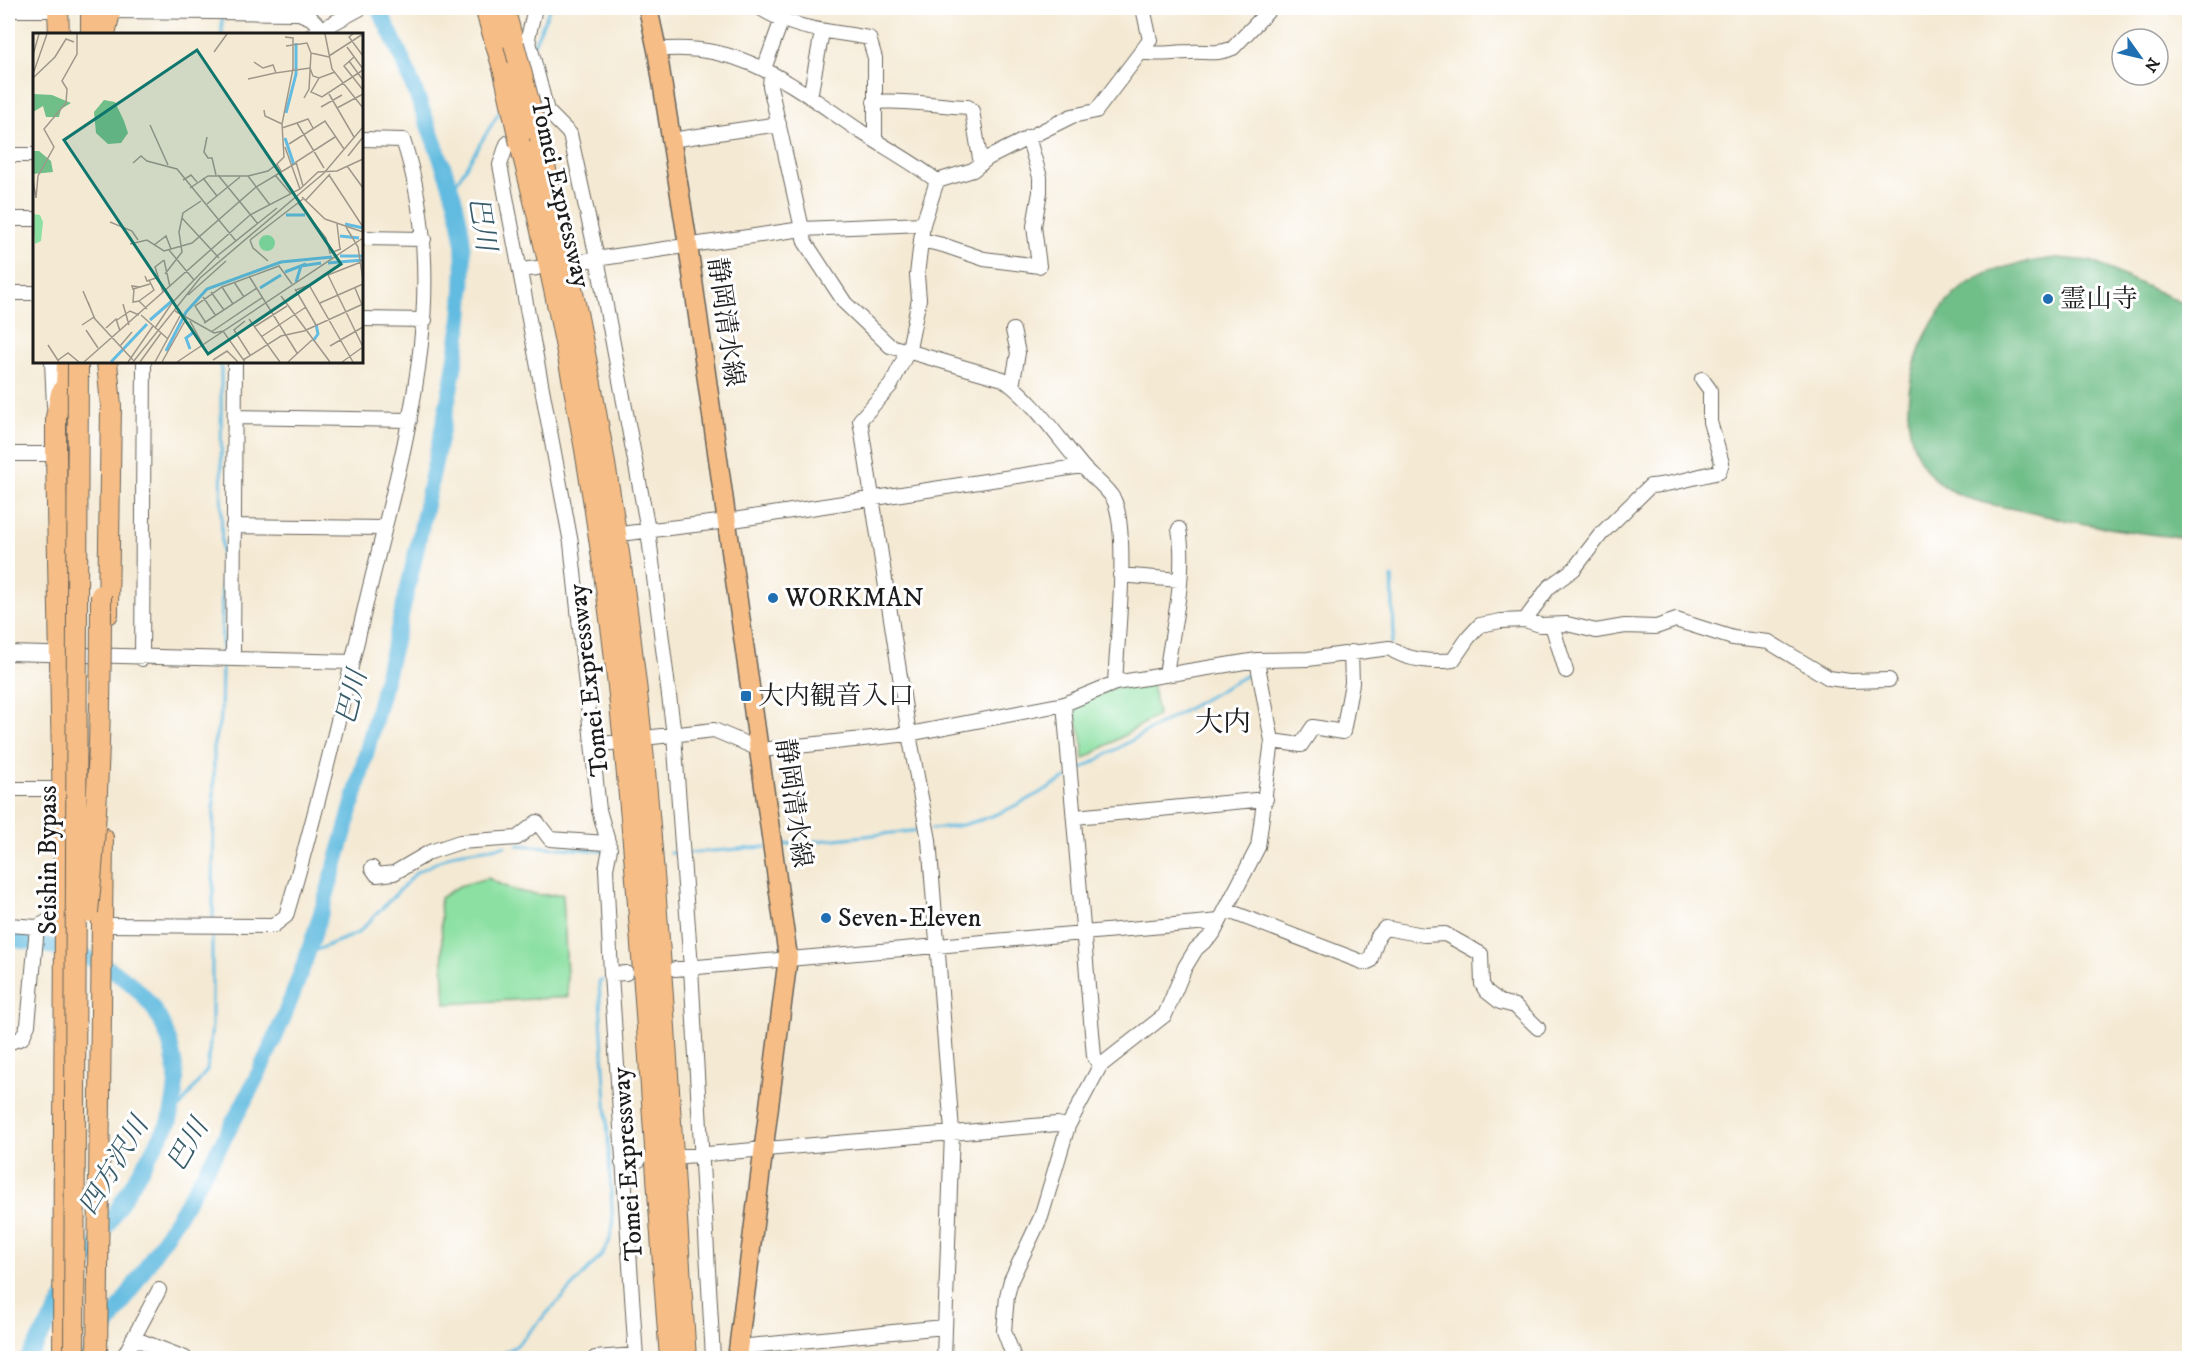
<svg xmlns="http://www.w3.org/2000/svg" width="2197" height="1366" font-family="'IM FELL DW Pica','Noto Serif JP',serif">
<rect width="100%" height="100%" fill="#fff"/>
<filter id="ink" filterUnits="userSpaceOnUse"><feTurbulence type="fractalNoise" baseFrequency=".0167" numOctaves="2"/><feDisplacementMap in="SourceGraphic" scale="12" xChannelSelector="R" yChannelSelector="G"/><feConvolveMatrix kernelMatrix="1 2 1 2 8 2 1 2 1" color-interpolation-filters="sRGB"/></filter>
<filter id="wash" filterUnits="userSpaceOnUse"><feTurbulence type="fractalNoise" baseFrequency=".008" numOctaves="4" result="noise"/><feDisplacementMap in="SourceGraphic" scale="24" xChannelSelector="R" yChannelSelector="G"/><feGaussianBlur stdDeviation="1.35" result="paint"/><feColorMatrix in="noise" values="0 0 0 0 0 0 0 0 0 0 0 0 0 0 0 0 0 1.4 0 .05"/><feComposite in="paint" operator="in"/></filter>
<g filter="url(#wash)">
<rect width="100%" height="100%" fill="#f4e9d3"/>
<path fill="#8be0a2" stroke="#547e5f" stroke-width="1.5" d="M1152 683 1158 715 1084 759 1082 737 1071 706 1115 687Z
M488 878C511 892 536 897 563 894L568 997 445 1004 440 898 459 886Z"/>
<path fill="#70be88" stroke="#466d52" stroke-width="1.5" d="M2057 258 2091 261 2189 306V538C2132 534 2075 523 2019 510 1994 505 1967 501 1945 487 1883 446 1908 337 1956 293 1983 268 2022 262 2057 258Z"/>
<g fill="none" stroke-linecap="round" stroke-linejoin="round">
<path stroke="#62bbe0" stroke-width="3" d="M222 34V15
M534 44 550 8
M452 190 503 106
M221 362 222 655
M1391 644 1394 635 1392 577
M1074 773 1254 671
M931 829C983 827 1022 803 1066 778
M517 845 606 851
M779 845 921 830
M670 853H680
M686 853 766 847
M213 921 214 743 221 716 222 662
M307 954 358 933 417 872 456 853 505 846
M170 1121 207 1070 212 1025V931
M494 1358 516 1346 602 1255 609 1242 613 1226 599 982 603 980"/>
<path stroke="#62bbe0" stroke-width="16" d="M8 939C91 948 168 982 176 1076 177 1090 172 1107 170 1121L28 1358
M87 1358C148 1263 213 1168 262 1066 303 981 329 890 354 799 380 703 405 607 425 510 442 424 468 335 463 246 461 210 446 174 434 141 417 96 401 51 378 8"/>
</g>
</g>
<g filter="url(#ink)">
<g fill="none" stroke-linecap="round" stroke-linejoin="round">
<g stroke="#68645c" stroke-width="16">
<path id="minor" d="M535 8 528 38 547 111 570 134 597 258 648 530 674 735 691 968 713 1358
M760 8C797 31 827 30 869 38L875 58V140
M8 10H58
M111 11 299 13 311 18 322 29
M313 34 361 8
M657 50C742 40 794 87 860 131 886 148 913 162 937 181
M1141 52C1159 56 1172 52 1190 52 1206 51 1218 55 1233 48L1271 8
M764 69 786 8
M771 73 770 86 805 242 845 303 890 346 1003 379C1035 402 1057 437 1083 467 1092 477 1108 488 1114 500 1129 532 1117 643 1115 683
M810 97 822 32
M874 102C906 99 936 106 968 107L972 111 981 164
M523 131 507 144 500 165 571 543 599 810 610 849 606 869 611 974 636 1358
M671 140 779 124
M8 155H34
M937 181 923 224 917 275 919 299 909 349 891 385 860 420 909 734 929 840 952 1131 944 1358
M937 181 973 170 988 158 1072 116 1096 111 1150 40 1143 8
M8 219H34
M362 238 424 239
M921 240 943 245 984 259 1039 266 1034 226 1040 192V177L1028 137
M582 261 802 229 923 224
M521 270 537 268
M8 293H34
M362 319 425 320
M52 362 54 406
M1012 386 1018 353 1013 330
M235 417 410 420
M8 454H56
M233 526 384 528
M628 533 727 521 1082 466
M1120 575 1179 580
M1525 620 1549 587 1574 569 1601 534 1650 486C1674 485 1696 476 1719 472L1722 463 1710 422V390L1702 379
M1552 625 1566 671
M8 653 352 662
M142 659 144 362
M233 659 235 362
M1166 675C1172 629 1187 575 1179 529
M1064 704 1094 1056 1100 1066
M653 737 714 730 761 750 909 734 1064 704 1115 683 1257 660 1308 659 1389 648C1406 660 1433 663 1453 660L1468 638 1480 625 1501 621 1525 620 1540 625 1567 624 1596 631 1625 626 1656 627 1676 620 1733 638 1769 642 1829 678 1850 681 1889 680
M1272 741 1301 745 1313 727 1343 732 1352 683 1351 652
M593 744 612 743
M8 789H62
M1075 817 1266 799
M372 868 377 875 394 873 430 852 460 842 517 838 537 822 550 839 606 843
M1226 910 1365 963 1370 961 1378 936 1385 928 1424 935 1445 934 1481 954 1482 984 1486 991 1500 1002 1515 1006 1538 1028
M8 925 37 927 52 919 72 918
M101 925 273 926 286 916C317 811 342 706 367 599 403 450 454 293 403 140L362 139
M675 969 1220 921
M611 974 626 973
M8 1043 22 1038 28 1025 37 927
M684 1156 1057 1124 1068 1126 1100 1066 1165 1015 1185 967 1196 949 1213 934 1258 847 1272 741 1257 660
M622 1163 639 1160
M131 1345 133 1338 185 1358
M739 1347 944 1327
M123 1358 159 1290
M595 1358 636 1355
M1014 1358 1004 1331 1007 1296 1011 1280 1041 1217 1068 1126"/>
</g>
<g stroke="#68645c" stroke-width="21">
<path id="major" d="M648 8 657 50 688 245 788 957 737 1358"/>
</g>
<g stroke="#68645c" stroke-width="22">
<path id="highway" d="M58 8 59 34
M485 8 504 72
M504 8 514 44
M91 34V8
M105 34 111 8
M537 132C586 335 623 542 643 750 663 953 672 1156 686 1358
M520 144C561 305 592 469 612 634 641 874 651 1117 670 1358
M107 362 111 406 108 614
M63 1358 65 918 56 454V417L61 393 66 385 67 362
M97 1358 103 838"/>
</g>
<use href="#minor" stroke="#fff" stroke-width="14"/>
<use href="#major" stroke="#f6be86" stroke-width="18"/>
<use href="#highway" stroke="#f6be86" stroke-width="20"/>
<g stroke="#68645c" stroke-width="22" stroke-linecap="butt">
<path id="highway-bridge" d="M514 44 537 132
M504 72 520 144
M88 912C99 806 101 701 101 595
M74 1358 78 362"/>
</g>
<use href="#highway-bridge" stroke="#f6be86" stroke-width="20"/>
</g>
</g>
<g fill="#1f6fb2" stroke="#fff" stroke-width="2">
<circle cx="2048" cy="299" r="6"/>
<circle cx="773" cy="598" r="6"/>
<rect x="740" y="690" width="12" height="12" rx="3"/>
<circle cx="826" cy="918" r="6"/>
</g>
<g text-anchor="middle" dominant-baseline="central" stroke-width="6" stroke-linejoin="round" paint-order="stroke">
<g font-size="26" fill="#1c1c1c" stroke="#fff">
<text transform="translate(560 193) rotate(77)">Tomei Expressway</text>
<text transform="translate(725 322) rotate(82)">静岡清水線</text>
<text transform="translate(589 680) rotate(-97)">Tomei Expressway</text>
<text transform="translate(793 803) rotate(82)">静岡清水線</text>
<text transform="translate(48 860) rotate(-90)">Seishin Bypass</text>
<text transform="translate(628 1164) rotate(-94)">Tomei Expressway</text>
</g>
<g font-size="26" fill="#1c1c1c" stroke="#fff" text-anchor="start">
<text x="2060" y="299">霊山寺</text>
<text x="785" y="598">WORKMAN</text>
<text x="758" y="696">大内観音入口</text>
<text x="838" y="918">Seven-Eleven</text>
</g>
<g font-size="27" font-style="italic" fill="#385c6a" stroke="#fff">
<text transform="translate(482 224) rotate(81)">巴川</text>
<text transform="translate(352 697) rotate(-76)">巴川</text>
<text transform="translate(188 1145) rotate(-60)">巴川</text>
<text transform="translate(114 1166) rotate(-59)">四方沢川</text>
</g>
<g font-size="28" fill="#1c1c1c" stroke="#fff">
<text x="1223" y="722">大内</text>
</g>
</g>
<g transform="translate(33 33)">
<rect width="330" height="330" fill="#f4e9d3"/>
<path d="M0 181 7 182 10 189 8 208 2 211ZM226 210a8 8 0 1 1 16 0a8 8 0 1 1-16 0Z" fill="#8be0a2"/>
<path d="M0 61 19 62 38 70 28 76 26 84H13L10 73 0 79ZM71 67 82 69 91 88 95 100 88 110 75 111 63 100 61 79ZM0 118H6L18 128 20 139 0 141Z" fill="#70be88"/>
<path fill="none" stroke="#62bbe0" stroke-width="3" d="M253 80 263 41V10M252 105 261 132M253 182H272M312 191 330 195M307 203 326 205M307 223H330M295 230 330 227M252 239 273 231M263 249 268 233 288 230M227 255 248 242M117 287 140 267M280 308 285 301 283 291M157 316 153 305 161 299M133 318 153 279 174 256 248 229 299 224M78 329 114 291"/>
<path fill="none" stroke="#9e978a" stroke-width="1.5" d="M292 1 299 36 330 75M320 1 316 4 330 23M253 13 274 10 278 20M314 14 330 36M181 19 194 1M0 22 6 1M296 23 330 1M321 24 311 33 330 57M316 28 330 47M221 29 230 35 240 32 243 40 277 35M277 35 280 43 286 45 302 39M0 41 14 1M0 45 22 24 33 6 41 9M286 45 278 59 289 64 330 37M215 46 242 40M296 61 321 104M271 65 276 56 278 20 296 24M288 74 309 62M304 75 330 61M231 77 232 83 249 91M264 90 275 86 280 95M117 92 135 132M249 95 264 90 291 135M174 104 171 119 175 125H179L183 142M256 111 292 88 311 116M252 114 267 156M315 123 330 104M100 130 108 123 114 128 144 136 203 208M314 133 330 155M248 138 244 131 251 124 249 91 260 36V5L252 4M185 142 225 191M242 142 258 161M296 142 330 194M215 143 235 138 244 131M170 145 184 163M0 147 3 165 5 143 21 114 11 96 33 70 34 56 29 48 44 21V1M150 147 158 142 164 149M270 153 263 129 302 104M157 155 175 143H215L237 172M269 164 292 186 330 199M272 168 297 141M265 170 293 205 297 220 308 216M174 171 207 144M149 185 186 225M77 189 99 198 105 207M304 191 307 216M313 194 325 214 330 247M217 207 270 166M217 207 220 215 235 228M97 211 114 207 131 218 159 210 223 154 263 130M121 212 133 203 138 216M136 217 161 247M131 227 137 254M328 229 295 242 330 314M132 241 149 219 146 199 150 180 168 168M112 243 114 248 126 244M216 243 264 320M201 249 211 264M107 254 99 253 100 256 117 251M189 254 200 271M322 255 329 272M101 256 100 269 106 268 114 276M262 256 283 292M263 257 276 252 320 329M50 258 62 286 100 327M130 259 122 234 131 227M178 259 191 277M155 262 193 228M248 263 297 329M170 264 183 283M106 268 121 257 116 247M287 270 330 251M90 271 96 292M142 278 181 300 190 298 212 329M108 282 135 306M216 286 247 329M84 287 97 278 106 282M157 288 169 310M212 288 201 297 217 322M171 290 224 255M173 290 162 273 189 254 246 233 259 251M49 292 61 284 55 269M221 294 254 273M73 295 83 286 87 298M122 295 139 270 184 223 244 175M53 297 65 315M178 299 230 264M228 304 273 274M15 312 26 329M87 313 99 299M297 313 330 294M25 327 35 320 46 329M180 327 194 318 205 329M210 327 248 303 271 298 330 271M51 329 217 182 267 156 285 139 304 138 330 126M95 329 120 293M100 329 167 245 291 140 330 94M107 329 128 300M122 329 147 283M129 329 153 286M144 329 330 205M255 329 279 307M309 329 330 314"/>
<path fill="#0f766e" fill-opacity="0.15" stroke="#0f766e" stroke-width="3" d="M164 17 308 231 175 321 31 107Z"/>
<rect width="330" height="330" fill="none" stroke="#1c1c1c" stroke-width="3"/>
</g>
<rect width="2197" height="1366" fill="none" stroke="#fff" stroke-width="30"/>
<g transform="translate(2140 57) rotate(124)"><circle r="28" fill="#ffffff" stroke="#a4a4a4" stroke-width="1.5"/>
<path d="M0-4.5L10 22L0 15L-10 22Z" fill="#1f6fb2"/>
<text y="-9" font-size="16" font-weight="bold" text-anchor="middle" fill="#1c1c1c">N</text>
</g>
</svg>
